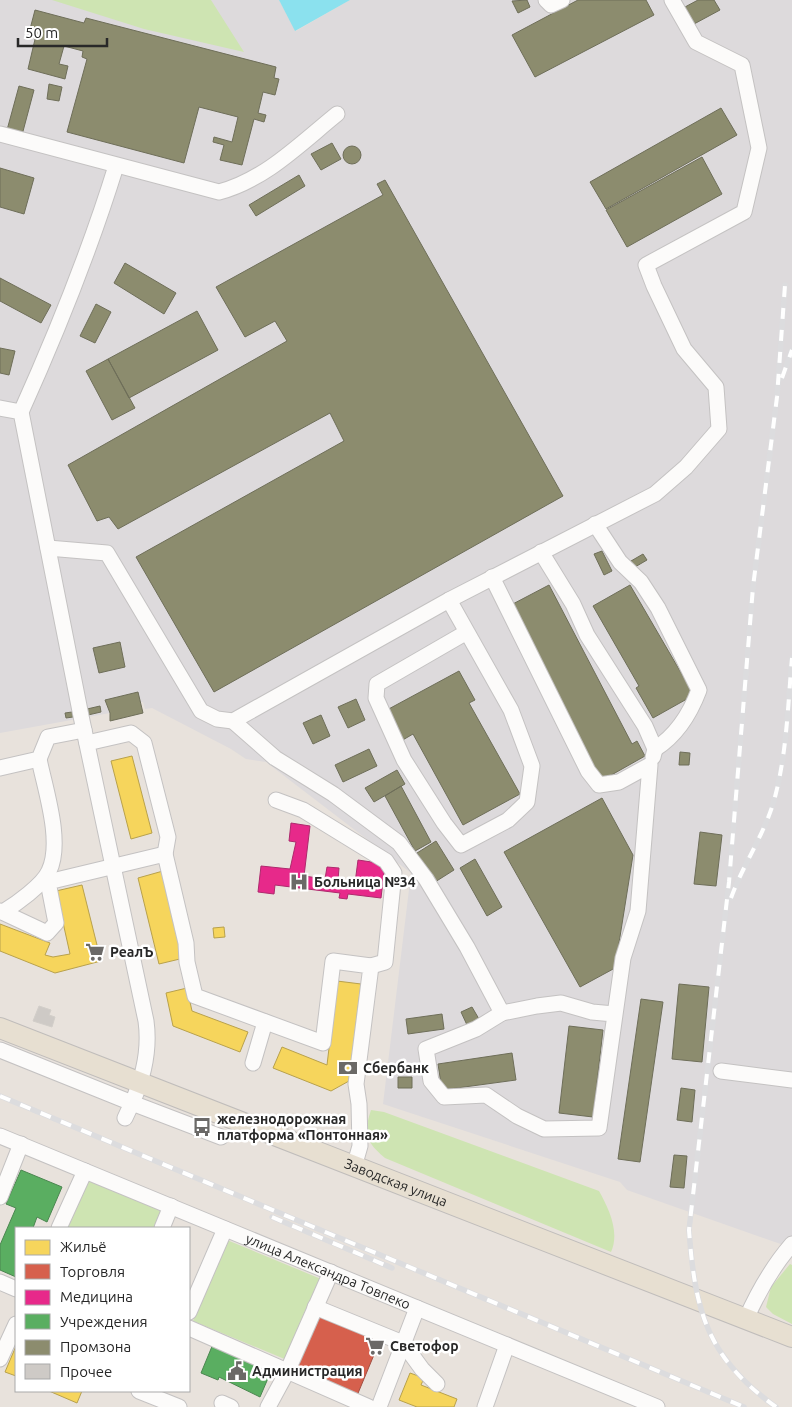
<svg xmlns="http://www.w3.org/2000/svg" width="792" height="1407" font-family="Ubuntu,sans-serif">
<rect width="100%" height="100%" fill="#e8e2dc"/>
<path fill="#dddadc" d="M0 0H279L296 31 350 0H792V1248L627 1190 620 1182 383 1104 411 873 266 762 246 759 231 749 152 708 145 709 143 702 110 710V713L0 733Z"/>
<path fill="#cee4b2" d="M52 0H211L244 52 144 29Z
M371 1110 384 1112 599 1191C609 1209 620 1232 611 1252L385 1158C366 1142 363 1134 371 1110Z
M89 1179 163 1210 155 1228H68Z
M227 1240 321 1279 287 1360 193 1321Z
M790 1264 792 1265V1324L773 1314 766 1307 771 1287Z"/>
<path fill="#8be1ee" d="M279 0H350L295 31Z"/>
<path fill="#f6d55c" stroke="#b8a14c" d="M132 756 152 833 131 839 111 761Z
M163 871 184 958 159 964 138 878Z
M82 885 101 961 55 973 0 951V924L50 943 45 955 53 957 70 954 56 891Z
M224 927 225 937 214 938 213 928Z
M337 981 361 984 349 1081 331 1091 273 1068 282 1047 327 1065Z
M187 988 192 1011 248 1032 240 1052 173 1026 166 993Z
M16 1346V1376L5 1372Z
M410 1373 424 1378 421 1385 457 1399 454 1407H417L399 1400Z
M49 1391H82L77 1403Z"/>
<path fill="#d6604d" stroke="#a24f42" d="M321 1313 381 1338 356 1398 295 1373Z"/>
<path fill="#e7298a" stroke="#ae296d" d="M291 823 310 826 304 876 325 879 327 867 339 868 338 880 355 883 358 860 385 864 381 898 348 894 347 899 339 898 340 893 275 885 274 894 258 892 261 866 290 869 296 842 289 841Z"/>
<path fill="#5aae61" stroke="#4b8650" d="M21 1170 62 1187 47 1222 37 1217 33 1228H16V1277L0 1270V1245L16 1208 6 1204Z
M213 1344 272 1369 260 1397 219 1377 218 1380 201 1373Z"/>
<path fill="#8c8c6e" stroke="#6e6e59" d="M527 0 530 7 518 13 512 1Z
M578 0H646L654 15 535 77 512 35Z
M698 0H714L720 10 694 24 685 7Z
M35 10 84 23 86 18 276 67 274 78 279 79 275 95 263 92 258 113 266 115 264 122 254 119 242 165 220 160 224 145 213 142 214 137 232 142 238 117 199 107 184 163 67 132 87 59 82 57 83 51 64 46 59 64 68 66 65 79 28 69 36 35 29 33Z
M49 84 62 87 59 101 47 99Z
M19 86 34 90 22 135 7 130Z
M721 108 737 135 606 209 590 182Z
M332 143 341 159 321 170 311 154Z
M343 155a9 9 0 1 1 18 0a9 9 0 1 1-18 0Z
M702 157 722 194 627 247 606 210Z
M0 168 34 178 24 214 0 207Z
M299 175 305 186 256 216 249 205Z
M385 180 563 496 214 692 136 557 344 441 330 413 118 529 109 517 97 521 68 465 287 341 275 321 245 337 216 287 383 195 377 184Z
M125 263 176 293 164 314 114 283Z
M0 278 51 305 41 323 0 301Z
M96 304 111 312 95 343 80 336Z
M197 311 218 350 129 398 108 359Z
M0 348 15 351 9 375 0 373Z
M108 359 135 408 112 420 86 371Z
M602 551 612 571 604 575 594 554Z
M643 554 647 560 635 567 631 561Z
M549 585 632 744 637 741 645 756 599 782 509 606Z
M630 585 694 695 653 718 636 688 639 686 593 606Z
M120 642 125 667 99 673 93 648Z
M459 671 475 700 469 703 520 794 463 825 413 734 401 741 385 711Z
M138 692 143 713 110 721V713L105 700Z
M356 699 365 720 348 728 338 707Z
M100 706 101 712 88 715 87 709Z
M72 712 73 717 66 718 65 713Z
M321 715 330 736 313 744 303 723Z
M369 749 377 766 343 782 335 765Z
M680 752 690 753 689 765H679Z
M397 770 405 784 374 802 365 788Z
M401 786 431 842 415 851 385 796Z
M602 798 633 855 615 968 580 987 504 852Z
M700 832 722 835 716 886 694 884Z
M436 841 454 870 435 882 417 853Z
M475 859 502 907 487 916 460 868Z
M679 984 709 987 702 1062 672 1059Z
M641 999 663 1002 640 1162 618 1159Z
M472 1007 479 1019 467 1025 461 1012Z
M442 1014 444 1029 408 1034 406 1019Z
M569 1026 603 1030 593 1117 559 1113Z
M512 1053 516 1080 442 1090 438 1064Z
M398 1077H412V1088H398Z
M681 1088 695 1090 692 1122 677 1120Z
M674 1155 687 1156 684 1188 670 1187Z"/>
<path fill="#cecac6" stroke="#d2cec9" d="M39 1006 51 1010 49 1015 55 1017 52 1027 33 1021Z"/>
<g fill="none" stroke-linecap="round" stroke-linejoin="round">
<g stroke="#c4c2c2" stroke-width="17">
<g id="minor">
<path d="M546 0 551 5 562 0"/>
<path d="M0 134 219 192C265 180 301 143 337 114"/>
<path d="M0 408 21 412 81 716 146 1021C150 1050 144 1076 132 1103L221 1137"/>
<path d="M21 412C57 332 90 250 116 166"/>
<path d="M595 524 620 562 641 582 658 608 699 690C690 714 677 735 655 749"/>
<path d="M48 548 107 553 201 711 217 719 233 721 449 600 655 494 686 467 719 429 716 387 684 349 654 286 646 265 744 212 759 148 742 65 696 42 672 0"/>
<path d="M541 552 573 604 587 635 645 726 655 749 653 757"/>
<path d="M492 577 588 771 599 785 619 782 650 765 638 911 623 958 599 1128 544 1129 517 1116 486 1095 444 1097 431 1081 426 1049 476 1029 502 1013 537 1006 561 1003 592 1012 614 1014"/>
<path d="M449 600 511 710 532 766 527 802 508 820 461 845 444 823 404 760 376 698 377 684 467 632"/>
<path d="M233 721 275 758 333 794 399 843 426 879 467 947 502 1013"/>
<path d="M87 743 131 733 144 743 168 837 165 854"/>
<path d="M0 768 39 759 48 737 84 730"/>
<path d="M276 800 303 810 386 861 394 873 385 962 371 966"/>
<path d="M0 911 47 933 56 923 48 882 165 854 186 943 187 962 195 996 323 1043 333 961 371 966 356 1084 359 1104 360 1146 354 1167"/>
<path d="M3 912C16 904 43 885 49 871 63 842 45 789 39 759"/>
<path d="M0 1050 132 1103 125 1118"/>
<path d="M253 1063 265 1022"/>
<path d="M721 1071 792 1080"/>
<path id="s1" d="M0 1136 657 1407"/>
<path d="M0 1197 21 1144"/>
<path d="M59 1228 85 1171"/>
<path d="M162 1228 171 1206"/>
<path d="M0 1282 16 1289"/>
<path d="M315 1307 403 1343 422 1369 437 1384"/>
<path d="M189 1312 225 1229"/>
<path d="M746 1319C758 1292 773 1266 792 1244"/>
<path d="M189 1328 369 1407"/>
<path d="M0 1359 16 1324"/>
<path d="M139 1391 179 1407"/>
<path d="M222 1403 231 1407"/>
<path d="M268 1407 287 1372 331 1272"/>
<path d="M379 1407 417 1308"/>
<path d="M485 1407 507 1345"/>
</g>
</g>
<g stroke="#c0bdbb" stroke-width="22">
<g id="major">
<path id="s2" d="M0 1028 792 1337"/>
</g>
</g>
<use href="#minor" stroke="#fcfbfa" stroke-width="15"/>
<use href="#major" stroke="#e7dfd1" stroke-width="20"/>
<g stroke="#dcdcde" stroke-width="5.5">
<path id="rail" d="M782 378 792 350
M731 898C744 862 767 831 776 793 787 749 788 703 792 658
M0 1096 744 1407
M272 1217 392 1268
M776 1407C707 1358 695 1311 689 1230L729 882 753 587 777 397 785 285"/>
</g>
<use href="#rail" stroke="#fff" stroke-width="4" stroke-dasharray="11" stroke-linecap="butt"/>
</g>
<defs>
<g id="hospital-bare" transform="scale(1.5)"><path d="M-5-5h3v3.5h4V-5h3V5h-3V1.5h-4V5h-3Z" fill="#6b6967" stroke="#fff" stroke-width="2.5" paint-order="stroke"/></g>
<g id="supermarket-bare" transform="scale(1.5)"><path d="M-6-5.5h2.5l.6 2H6L4.5 2H-2.5L-4.4-4H-6ZM-1.5 3.2a1.3 1.3 0 1 0 .1 0ZM3 3.2a1.3 1.3 0 1 0 .1 0Z" fill="#6b6967" stroke="#fff" stroke-width="2.5" paint-order="stroke"/></g>
<g id="bank-bare" transform="scale(1.5)"><path d="M-6-4H6V4H-6ZM0-2.3a2.3 2.3 0 1 0 0 4.6a2.3 2.3 0 1 0 0-4.6Z" fill="#6b6967" stroke="#fff" stroke-width="2.5" paint-order="stroke"/></g>
<g id="bus-bare" transform="scale(1.5)"><path d="M-5-6H5V4H4V6H2V4H-2V6H-4V4H-5ZM-3.5-4V0h7V-4ZM-3.5 1.2v1.5H-2V1.2ZM2 1.2v1.5H3.5V1.2Z" fill="#6b6967" stroke="#fff" stroke-width="2.5" paint-order="stroke"/></g>
<g id="civic-bare" transform="scale(1.5)"><path d="M-.6-6.5H3V-4.5H.6V-3L4-1V1h2V6H-6V1h2V-1L-.6-3ZM-1.2 2.5V6h2.4V2.5Z" fill="#6b6967" stroke="#fff" stroke-width="2.5" paint-order="stroke"/></g>
</defs>
<g fill-rule="evenodd">
<use href="#hospital-bare" x="299" y="882"/>
<use href="#supermarket-bare" x="95" y="952"/>
<use href="#bank-bare" x="348" y="1068"/>
<use href="#bus-bare" x="202" y="1127"/>
<use href="#supermarket-bare" x="375" y="1346"/>
<use href="#civic-bare" x="237" y="1371"/>
</g>
<g text-anchor="middle" dominant-baseline="central" stroke-width="5" stroke-linejoin="round" paint-order="stroke">
<g font-size="14" font-weight="bold" fill="#282828" stroke="#fff" text-anchor="start">
<text x="314" y="882">Больница №34</text>
<text x="110" y="952">РеалЪ</text>
<text x="363" y="1068">Сбербанк</text>
<text x="217" y="1119">железнодорожная<tspan x="217" dy="16">платформа «Понтонная»</tspan></text>
<text x="390" y="1346">Светофор</text>
<text x="252" y="1371">Администрация</text>
</g>
<g font-size="14" fill="#282828" stroke="#fff">
<text stroke="none"><textPath href="#s2" startOffset="425">Заводская улица</textPath></text>
<text stroke="none"><textPath href="#s1" startOffset="355">улица Александра Товпеко</textPath></text>
</g>
</g>
<rect x="15" y="1227" width="175" height="165" fill="#ffffff" stroke="#a9a9a9"/>
<rect x="25" y="1240" width="25" height="15" fill="#f6d55c" stroke="#a9a9a9"/>
<text x="60" y="1252" font-size="15" fill="#282828">Жильё</text>
<rect x="25" y="1264" width="25" height="15" fill="#d6604d" stroke="#a9a9a9"/>
<text x="60" y="1277" font-size="15" fill="#282828">Торговля</text>
<rect x="25" y="1290" width="25" height="15" fill="#e7298a" stroke="#a9a9a9"/>
<text x="60" y="1302" font-size="15" fill="#282828">Медицина</text>
<rect x="25" y="1314" width="25" height="15" fill="#5aae61" stroke="#a9a9a9"/>
<text x="60" y="1327" font-size="15" fill="#282828">Учреждения</text>
<rect x="25" y="1340" width="25" height="15" fill="#8c8c6e" stroke="#a9a9a9"/>
<text x="60" y="1352" font-size="15" fill="#282828">Промзона</text>
<rect x="25" y="1364" width="25" height="15" fill="#cecac6" stroke="#a9a9a9"/>
<text x="60" y="1377" font-size="15" fill="#282828">Прочее</text>
<path d="M18 38v8h89v-8" fill="none" stroke="#282828" stroke-width="2.5"/>
<text x="25" y="38" font-size="15" fill="#282828" stroke="#ffffff" stroke-width="4" paint-order="stroke">50 m</text>
</svg>
